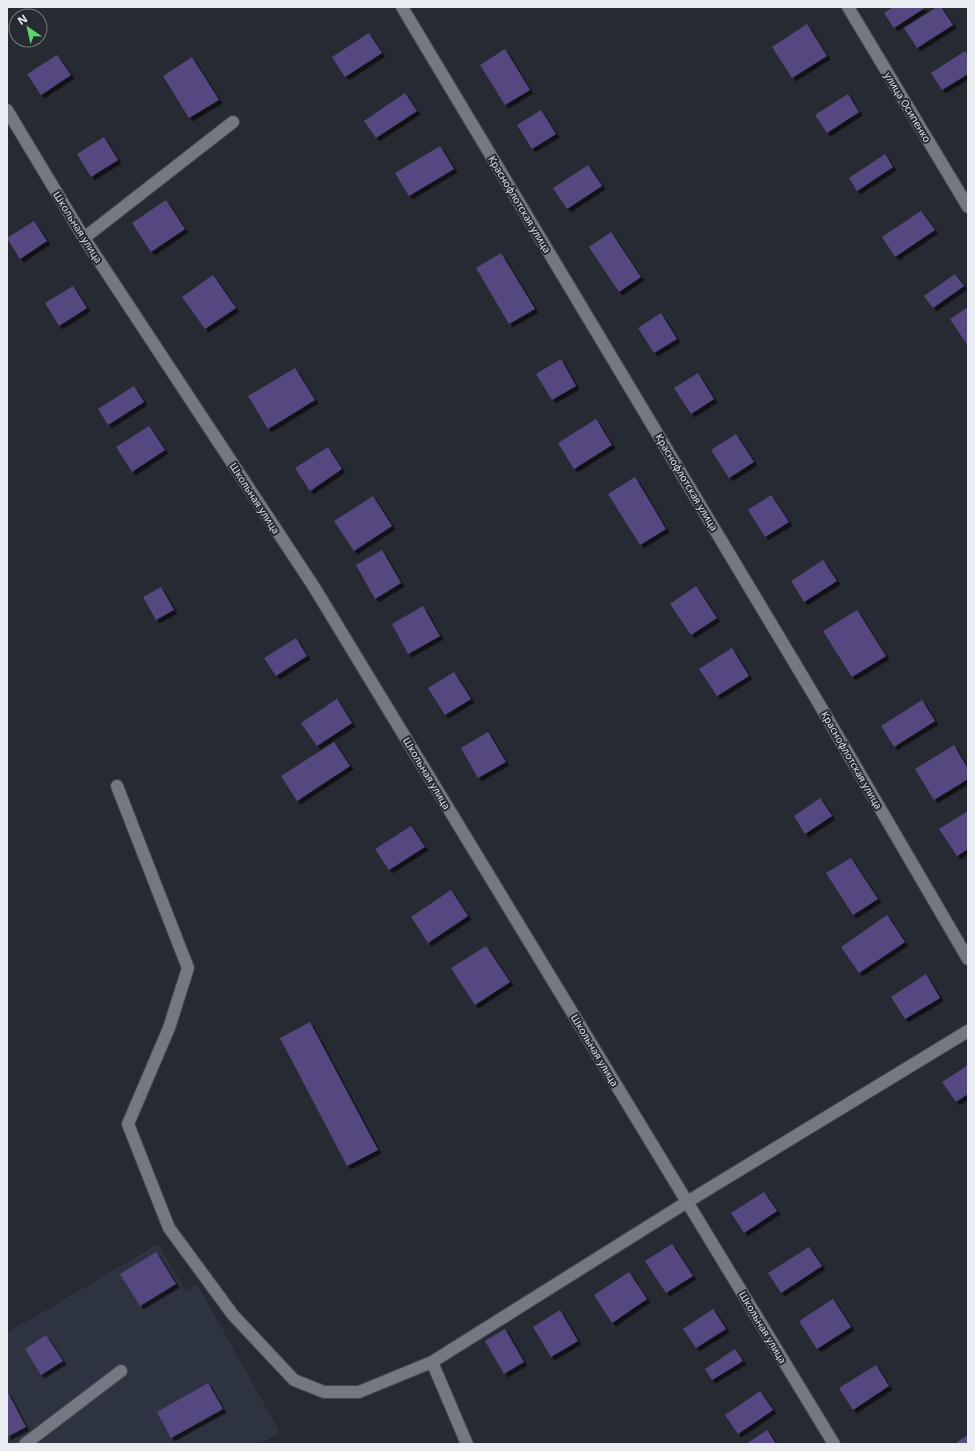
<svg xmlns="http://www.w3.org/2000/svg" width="975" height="1451" font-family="'Open Sans',sans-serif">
<defs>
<filter id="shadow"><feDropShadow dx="3.5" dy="3.5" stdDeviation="0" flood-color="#0009"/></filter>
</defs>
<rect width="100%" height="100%" fill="#262a32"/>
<path fill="#2d3341" d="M158 1244 186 1292 197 1284 280 1432 259 1444H7V1333Z"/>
<path fill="#55477f" filter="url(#shadow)" d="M893 7H926L894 28 884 13Z
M937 7H941L953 25 917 48 904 28Z
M807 24 827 56 792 78 772 47Z
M369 33 382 53 345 77 332 57Z
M505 49 530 90 505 105 480 65Z
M965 51 968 55V74L942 90 931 73Z
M57 55 71 75 41 95 27 74Z
M192 57 219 100 189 118 163 76Z
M405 93 417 111 376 138 364 121Z
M848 94 859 112 827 133 815 115Z
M541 110 556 134 532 149 517 125Z
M104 137 118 160 91 177 77 154Z
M440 146 454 169 409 196 395 173Z
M885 154 893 167 857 191 849 178Z
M588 165 602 186 567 209 553 188Z
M166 200 185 229 151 252 132 223Z
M921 211 935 230 895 257 882 237Z
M34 221 47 241 20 259 7 238Z
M611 232 641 277 619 292 589 247Z
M501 253 535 309 509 324 476 268Z
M955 274 964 286 933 308 924 296Z
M213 275 236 308 205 329 182 297Z
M73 286 87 308 59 326 45 303Z
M968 307V346L950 319Z
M661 313 677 339 654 353 638 328Z
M561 359 576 386 552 400 536 374Z
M295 368 315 400 268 429 248 396Z
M698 373 714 399 691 414 674 388Z
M134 386 144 402 108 425 98 409Z
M596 419 612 445 574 469 558 443Z
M149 426 165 450 132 472 116 447Z
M736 434 754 462 729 478 711 450Z
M328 447 342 469 310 491 295 468Z
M635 477 666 529 640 545 608 494Z
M771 495 789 522 765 537 748 510Z
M373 496 392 526 354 551 334 521Z
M382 550 401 583 375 599 356 565Z
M823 560 837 581 804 602 791 581Z
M696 586 717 618 691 635 670 604Z
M161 587 174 610 156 620 143 597Z
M423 606 440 636 408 654 392 624Z
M857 610 886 656 852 677 823 631Z
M296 638 307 656 276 676 264 658Z
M732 648 749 676 717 696 699 669Z
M454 672 471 699 445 715 428 688Z
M337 699 352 723 317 746 301 723Z
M922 700 935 721 894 747 881 726Z
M488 732 506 762 478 778 461 748Z
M334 742 350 766 297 801 281 776Z
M954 745 968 769V779L934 800 915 769Z
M820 798 832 816 805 834 794 816Z
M968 811V849L957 856 939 829Z
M411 826 425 847 389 870 375 849Z
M851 858 878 899 853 915 826 873Z
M451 890 468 916 428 943 411 917Z
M887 915 905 942 859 973 841 947Z
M486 946 510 982 475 1005 451 968Z
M926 974 940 998 905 1019 891 997Z
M310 1022 378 1150 347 1166 280 1038Z
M968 1065V1094L956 1102 942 1082Z
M764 1192 777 1211 744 1233 731 1213Z
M672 1244 693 1276 666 1293 645 1261Z
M809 1247 822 1266 781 1293 768 1273Z
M156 1252 176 1284 140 1306 120 1274Z
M629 1272 647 1299 612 1323 594 1295Z
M833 1299 851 1327 817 1349 799 1321Z
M713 1309 726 1329 696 1348 683 1329Z
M560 1310 578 1341 551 1357 533 1327Z
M505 1329 524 1362 504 1374 485 1341Z
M46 1335 63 1361 41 1375 25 1349Z
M735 1349 743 1361 712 1380 705 1369Z
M876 1365 889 1386 853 1410 839 1388Z
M208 1383 223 1409 171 1438 157 1412Z
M7 1391 26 1427 7 1437Z
M760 1391 773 1410 738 1434 725 1415Z
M767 1430 776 1444H746Z
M968 1435V1444H959L957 1442Z"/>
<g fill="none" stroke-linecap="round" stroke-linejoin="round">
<g stroke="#43464d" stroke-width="14">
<path id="minor" d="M402 7 815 697 968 959
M848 7 968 207
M7 110 84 238 314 587 834 1444
M84 238 233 122
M117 786 188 968 169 1028 128 1124 169 1228 233 1315 294 1380 324 1392H359L432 1362 687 1202 968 1031
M432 1362 467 1444
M25 1444 121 1371"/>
</g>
<use href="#minor" stroke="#747882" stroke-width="12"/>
</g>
<g text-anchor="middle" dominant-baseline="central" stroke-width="4" stroke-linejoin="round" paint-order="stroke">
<g font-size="10" fill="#e9ecf1" stroke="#262a32">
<text transform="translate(908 107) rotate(59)">улица Осипенко</text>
<text transform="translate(520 204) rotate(59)">Краснофлотская улица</text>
<text transform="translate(78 227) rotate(58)">Школьная улица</text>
<text transform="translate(687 482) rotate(59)">Краснофлотская улица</text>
<text transform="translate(255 498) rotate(57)">Школьная улица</text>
<text transform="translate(852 760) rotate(60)">Краснофлотская улица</text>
<text transform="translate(427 773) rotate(59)">Школьная улица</text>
<text transform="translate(595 1050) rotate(59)">Школьная улица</text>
<text transform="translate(763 1327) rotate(59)">Школьная улица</text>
</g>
</g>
<rect width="975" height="1451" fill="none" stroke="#e9ecf1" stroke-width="16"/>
<g transform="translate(28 28) rotate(326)"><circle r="19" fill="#262a32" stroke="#74787e"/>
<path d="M0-3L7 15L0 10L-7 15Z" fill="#5cd56d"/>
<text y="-6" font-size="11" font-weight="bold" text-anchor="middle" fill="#e9ecf1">N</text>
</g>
</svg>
